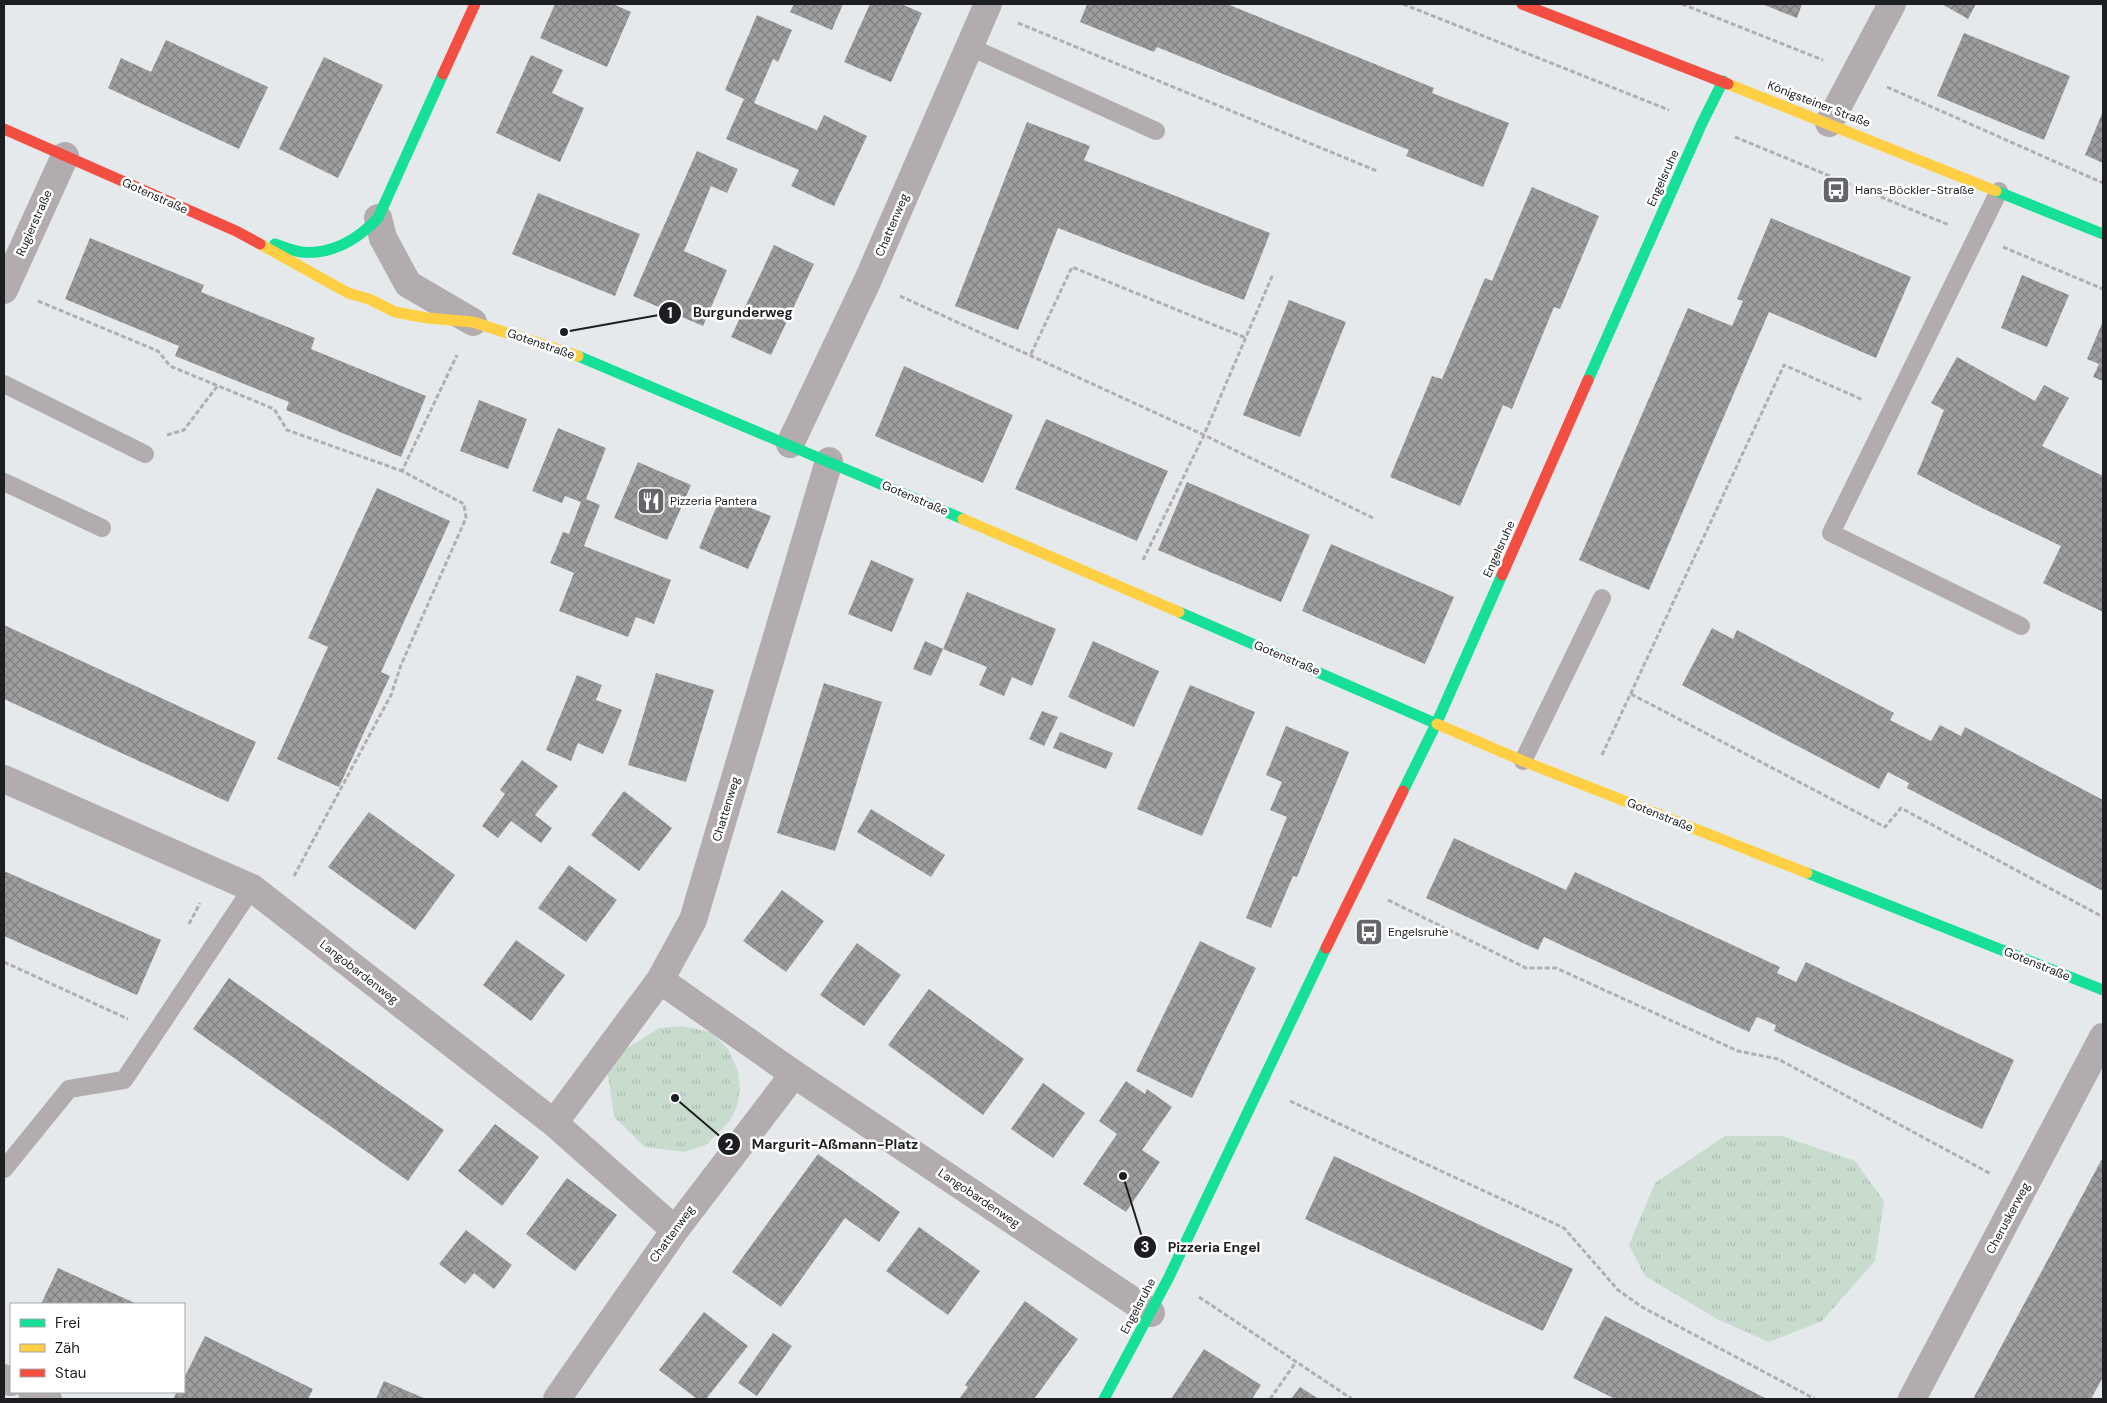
<svg xmlns="http://www.w3.org/2000/svg" width="2107" height="1403" font-family="'DM Sans',sans-serif">
<defs>
<pattern id="park-tufts" width="24" height="20" patternUnits="userSpaceOnUse" patternTransform="scale(1.25)"><rect width="24" height="20" fill="#c8dcce"/><path d="M3 7l-1-3M5 7V3M7 7l1-3M15 17l-1-3M17 17v-4M19 17l1-3" fill="none" stroke="#abbcb1"/></pattern>
<pattern id="building-cross-hatch" width="8" height="8" patternUnits="userSpaceOnUse" patternTransform="scale(1.25)"><rect width="8" height="8" fill="#9e9e9e"/><path d="M0 0l8 8M0 8l8-8" fill="none" stroke="#808080"/></pattern>
</defs>
<rect width="100%" height="100%" fill="#e6e9ec"/>
<path fill="url(#park-tufts)" d="M682 1026 711 1032 728 1049 738 1071 740 1089 737 1106 730 1121 706 1145 684 1152 645 1147 614 1117 608 1074 624 1050 659 1028Z
M1725 1136H1782L1855 1161 1884 1201 1875 1261 1822 1321 1769 1342 1717 1319 1645 1276 1629 1245 1655 1183Z"/>
<path fill="url(#building-cross-hatch)" d="M555 4H613L631 12 607 67 540 38Z
M794 4H843L832 30 790 12Z
M870 4H901L922 13 891 82 844 62Z
M1087 4H1227L1434 88 1432 93 1509 123 1483 187 1406 156 1409 150 1157 47 1154 52 1080 22Z
M1762 4H1802L1797 18Z
M1942 4H1976L1968 19Z
M757 15 792 30 778 62 773 59 754 103 817 130 824 115 867 136 834 206 791 186 799 170 726 139 744 99 725 90Z
M1964 33 2070 76 2044 140 1937 96Z
M166 40 268 87 239 149 108 88 121 58 151 72Z
M531 55 563 70 552 93 584 108 560 162 496 133Z
M324 57 383 85 338 178 279 149Z
M2103 111V163L2085 155Z
M1027 122 1090 146 1084 160 1270 233 1244 300 1058 228 1018 330 955 306Z
M697 151 738 169 727 193 711 186 684 251 727 270 703 326 633 296Z
M1532 187 1599 216 1560 309 1554 307 1512 409 1503 405 1460 506 1390 477 1432 376 1442 379 1485 278 1492 281Z
M538 193 640 234 615 296 512 254Z
M1771 218 1911 277 1876 358 1769 312 1649 590 1579 560 1688 308 1732 326 1743 301 1737 299Z
M90 238 204 285 201 292 315 338 311 349 426 396 401 457 286 410 289 402 175 356 179 346 65 299Z
M774 245 814 264 771 355 731 337Z
M2022 275 2069 295 2047 347 2001 328Z
M1289 300 1346 322 1300 437 1243 415Z
M2103 321V381L2093 377 2099 364 2087 359Z
M1957 357 2035 401 2044 385 2069 398 2042 446 2103 476V612L2043 583 2061 546 1982 508 1917 474 1944 410 1931 403Z
M904 366 1013 415 983 483 875 436Z
M479 400 527 419 508 469 460 451Z
M1046 419 1168 471 1137 541 1015 489Z
M558 428 606 448 586 499 600 505 584 546 671 580 654 624 636 617 628 637 559 611 574 573 550 563 563 532 569 534 581 502 565 496 562 503 532 491Z
M638 462 691 485 667 540 614 518Z
M1187 482 1310 535 1281 602 1158 550Z
M377 488 450 521 381 672 390 676 339 787 277 759 328 647 308 638Z
M721 496 771 516 748 569 699 548Z
M1331 544 1454 597 1425 664 1302 611Z
M871 560 914 579 892 632 848 614Z
M967 592 1056 629 1032 686 1012 677 1004 696 979 685 987 667 943 649Z
M4 625 256 742 228 802 4 699Z
M1712 628 1733 639 1737 630 1894 713 1890 720 1931 741 1940 725 1961 736 1965 727 2103 800V891L1907 788 1909 783 1888 772 1879 789 1682 685Z
M925 641 943 649 931 676 913 669Z
M1093 641 1159 671 1134 727 1068 697Z
M656 673 714 690 686 782 628 765Z
M577 675 602 685 596 700 622 710 603 754 578 743 571 761 546 750Z
M824 683 882 702 835 851 777 833Z
M1190 685 1255 712 1202 836 1137 809Z
M1042 711 1058 717 1044 746 1029 739Z
M1286 726 1349 752 1297 877 1293 876 1271 928 1246 918 1287 817 1270 810 1282 782 1266 775Z
M1060 732 1113 753 1106 769 1053 748Z
M522 760 558 786 535 815 552 828 541 843 511 821 498 838 482 826 505 794 500 790Z
M624 791 672 828 639 871 591 835Z
M871 809 945 855 931 877 857 832Z
M369 812 455 875 415 930 328 867Z
M1454 838 1566 890 1575 872 1780 967 1777 973 1796 982 1806 962 2014 1060 1982 1129 1774 1031 1776 1025 1757 1017 1749 1032 1544 937 1538 950 1426 898Z
M569 865 617 900 586 942 538 908Z
M4 871 161 940 137 995 4 936Z
M782 890 824 921 786 972 743 941Z
M516 940 565 975 531 1021 483 985Z
M1200 941 1256 968 1192 1098 1136 1071Z
M857 943 901 975 864 1026 820 995Z
M229 978 444 1130 408 1181 193 1029Z
M929 989 1024 1059 983 1115 888 1045Z
M1126 1081 1145 1094 1147 1089 1172 1107 1142 1150 1160 1162 1126 1212 1083 1184 1117 1134 1099 1121Z
M1043 1083 1085 1113 1053 1158 1011 1129Z
M495 1124 539 1157 502 1206 458 1171Z
M818 1154 900 1212 879 1242 845 1218 781 1307 732 1272Z
M1334 1156 1573 1269 1543 1331 1305 1219Z
M2103 1157V1377L2091 1399H1973Z
M567 1178 617 1215 575 1271 526 1234Z
M919 1227 980 1271 948 1315 886 1271Z
M466 1230 512 1265 494 1289 474 1273 465 1284 439 1264Z
M58 1268 137 1304H41Z
M1025 1301 1078 1339 1034 1399H959L968 1387 965 1385Z
M704 1312 748 1346 706 1399H697L659 1370Z
M1605 1316 1722 1376 1767 1399H1615L1573 1378Z
M773 1333 792 1346 757 1396 738 1383Z
M205 1336 313 1389 308 1399H173L177 1392H184V1378Z
M1204 1349 1261 1385 1252 1399H1171Z
M384 1381 426 1399H376Z
M1300 1387 1319 1399H1291Z"/>
<g fill="none" stroke-linecap="round" stroke-linejoin="round">
<path stroke="#b1aeb0" stroke-width="3" stroke-dasharray="5 2.5" stroke-linecap="butt" d="M1403 4 1669 110
M1682 4 1823 60
M1018 23 1377 171
M1887 87 2103 183
M1735 137 1949 225
M2003 247 2103 289
M900 296 1204 435 1273 274
M38 301 158 351 170 366 274 409 287 430 402 471
M1031 354 1072 267 1246 338
M167 435 184 430 218 385
M1143 560 1204 435 1373 518
M1631 694 1885 827 1901 808 2103 917
M1602 755 1784 365 1863 400
M294 876 391 695 401 665 466 518 464 504 402 471 457 355
M1388 900 1526 968H1556L1738 1051 1778 1059 1991 1174
M189 924 200 903
M4 962 128 1019
M1290 1101 1564 1228 1618 1290 1642 1307 1815 1399
M1199 1297 1352 1399
M1270 1399 1296 1362"/>
<path stroke="#b3acae" stroke-width="18" d="M968 46 1156 131
M1999 191 1831 533 2021 626
M4 384 145 454
M4 482 102 528
M1523 761 1602 598
M4 1169 69 1089 124 1080 252 888"/>
<path stroke="#b3acae" stroke-width="28" d="M1829 123 1892 4
M378 218 383 238 408 284 473 322
M4 290 65 156
M790 444 867 282 988 4
M4 779 252 888 554 1123 675 1230
M660 980 794 1074 1151 1313
M554 1123 660 980 693 920 829 461
M4 1378 11 1382
M32 1392 48 1399
M557 1399 675 1230 794 1074
M1912 1399 2103 1037"/>
<path stroke="#16e098" stroke-width="11" d="M1996 191 2103 234
M275 244C284 247 292 251 301 252 332 255 358 239 378 218L443 74
M578 356 963 519
M1588 380 1702 123 1723 81
M1179 612 1437 724
M1403 791 1437 722 1502 575
M1807 873 2103 990
M1104 1399 1169 1277 1326 948"/>
<path stroke="#ffcf43" stroke-width="11" d="M1728 84 1996 191
M260 244 348 293 369 299 395 312 427 318 473 322 578 356
M963 519 1179 612
M1437 724 1523 761 1807 873"/>
<path stroke="#f24e42" stroke-width="11" d="M1522 4 1728 84
M443 74 475 4
M4 129 236 231 260 244
M1502 575 1588 380
M1326 948 1403 791"/>
</g>
<defs>
<g id="bus-square" transform="scale(1.4375)"><rect x="-9" y="-9" width="18" height="18" rx="4" fill="#636568" stroke="#fff"/><path d="M-5-6H5V4H4V6H2V4H-2V6H-4V4H-5ZM-3.5-4V0h7V-4ZM-3.5 1.2v1.5H-2V1.2ZM2 1.2v1.5H3.5V1.2Z" fill="#fff"/></g>
<g id="restaurant-square" transform="scale(1.4375)"><rect x="-9" y="-9" width="18" height="18" rx="4" fill="#636568" stroke="#fff"/><path d="M-5-6h1v4h1v-4h1v4h1v-4h1v5L-1.5 .5V6h-2V.5L-5-1ZM5-6V6H3V1.5H1.5Q1.5-4 5-6Z" fill="#fff"/></g>
</defs>
<g fill-rule="evenodd">
<use href="#bus-square" x="1836" y="190"/>
<use href="#restaurant-square" x="651" y="501"/>
<use href="#bus-square" x="1369" y="932"/>
</g>
<g text-anchor="middle" dominant-baseline="central" stroke-width="5" stroke-linejoin="round" paint-order="stroke">
<g font-size="12" fill="#1d1e21" stroke="#fff">
<text transform="translate(1819 104) rotate(21)">Königsteiner Straße</text>
<text transform="translate(1663 178) rotate(-66)">Engelsruhe</text>
<text transform="translate(155 196) rotate(24)">Gotenstraße</text>
<text transform="translate(34 223) rotate(-66)">Rugierstraße</text>
<text transform="translate(892 225) rotate(-67)">Chattenweg</text>
<text transform="translate(541 344) rotate(19)">Gotenstraße</text>
<text transform="translate(915 498) rotate(23)">Gotenstraße</text>
<text transform="translate(1499 549) rotate(-66)">Engelsruhe</text>
<text transform="translate(1287 658) rotate(23)">Gotenstraße</text>
<text transform="translate(726 809) rotate(-73)">Chattenweg</text>
<text transform="translate(1660 815) rotate(22)">Gotenstraße</text>
<text transform="translate(2037 964) rotate(22)">Gotenstraße</text>
<text transform="translate(359 972) rotate(38)">Langobardenweg</text>
<text transform="translate(979 1198) rotate(34)">Langobardenweg</text>
<text transform="translate(2008 1218) rotate(-62)">Cheruskerweg</text>
<text transform="translate(672 1234) rotate(-54)">Chattenweg</text>
<text transform="translate(1138 1306) rotate(-62)">Engelsruhe</text>
</g>
<g font-size="12" fill="#1d1e21" stroke="#fff" text-anchor="start">
<text x="1855" y="190">Hans-Böckler-Straße</text>
<text x="670" y="501">Pizzeria Pantera</text>
<text x="1388" y="932">Engelsruhe</text>
</g>
</g>
<path fill="none" stroke="#1d1e21" stroke-width="2" d="M564 332L670 313M675 1098L729 1144M1123 1176L1145 1247"/>
<g fill="#1d1e21" stroke="#fff" stroke-width="2">
<circle cx="564" cy="332" r="5"/>
<circle cx="675" cy="1098" r="5"/>
<circle cx="1123" cy="1176" r="5"/>
<circle cx="670" cy="313" r="12"/>
<circle cx="729" cy="1144" r="12"/>
<circle cx="1145" cy="1247" r="12"/>
</g>
<g font-size="15" text-anchor="middle" font-weight="bold" fill="#fff">
<text x="670" y="318">1</text>
<text x="729" y="1150">2</text>
<text x="1145" y="1252">3</text>
</g>
<g font-size="14" text-anchor="middle" font-weight="bold" fill="#1d1e21" stroke="#fff" stroke-width="5" stroke-linejoin="round" paint-order="stroke">
<text x="743" y="317">Burgunderweg</text>
<text x="835" y="1149">Margurit-Aßmann-Platz</text>
<text x="1214" y="1252">Pizzeria Engel</text>
</g>
<rect width="2107" height="1403" fill="none" stroke="#1d1e21" stroke-width="10"/>
<rect x="10" y="1303" width="175" height="90" fill="#ffffff" stroke="#a5a5a6"/>
<rect x="20" y="1319" width="25" height="8" fill="#16e098" stroke="#a5a5a6"/>
<text x="55" y="1328" font-size="15" fill="#1d1e21">Frei</text>
<rect x="20" y="1344" width="25" height="8" fill="#ffcf43" stroke="#a5a5a6"/>
<text x="55" y="1353" font-size="15" fill="#1d1e21">Zäh</text>
<rect x="20" y="1369" width="25" height="8" fill="#f24e42" stroke="#a5a5a6"/>
<text x="55" y="1378" font-size="15" fill="#1d1e21">Stau</text>
</svg>
